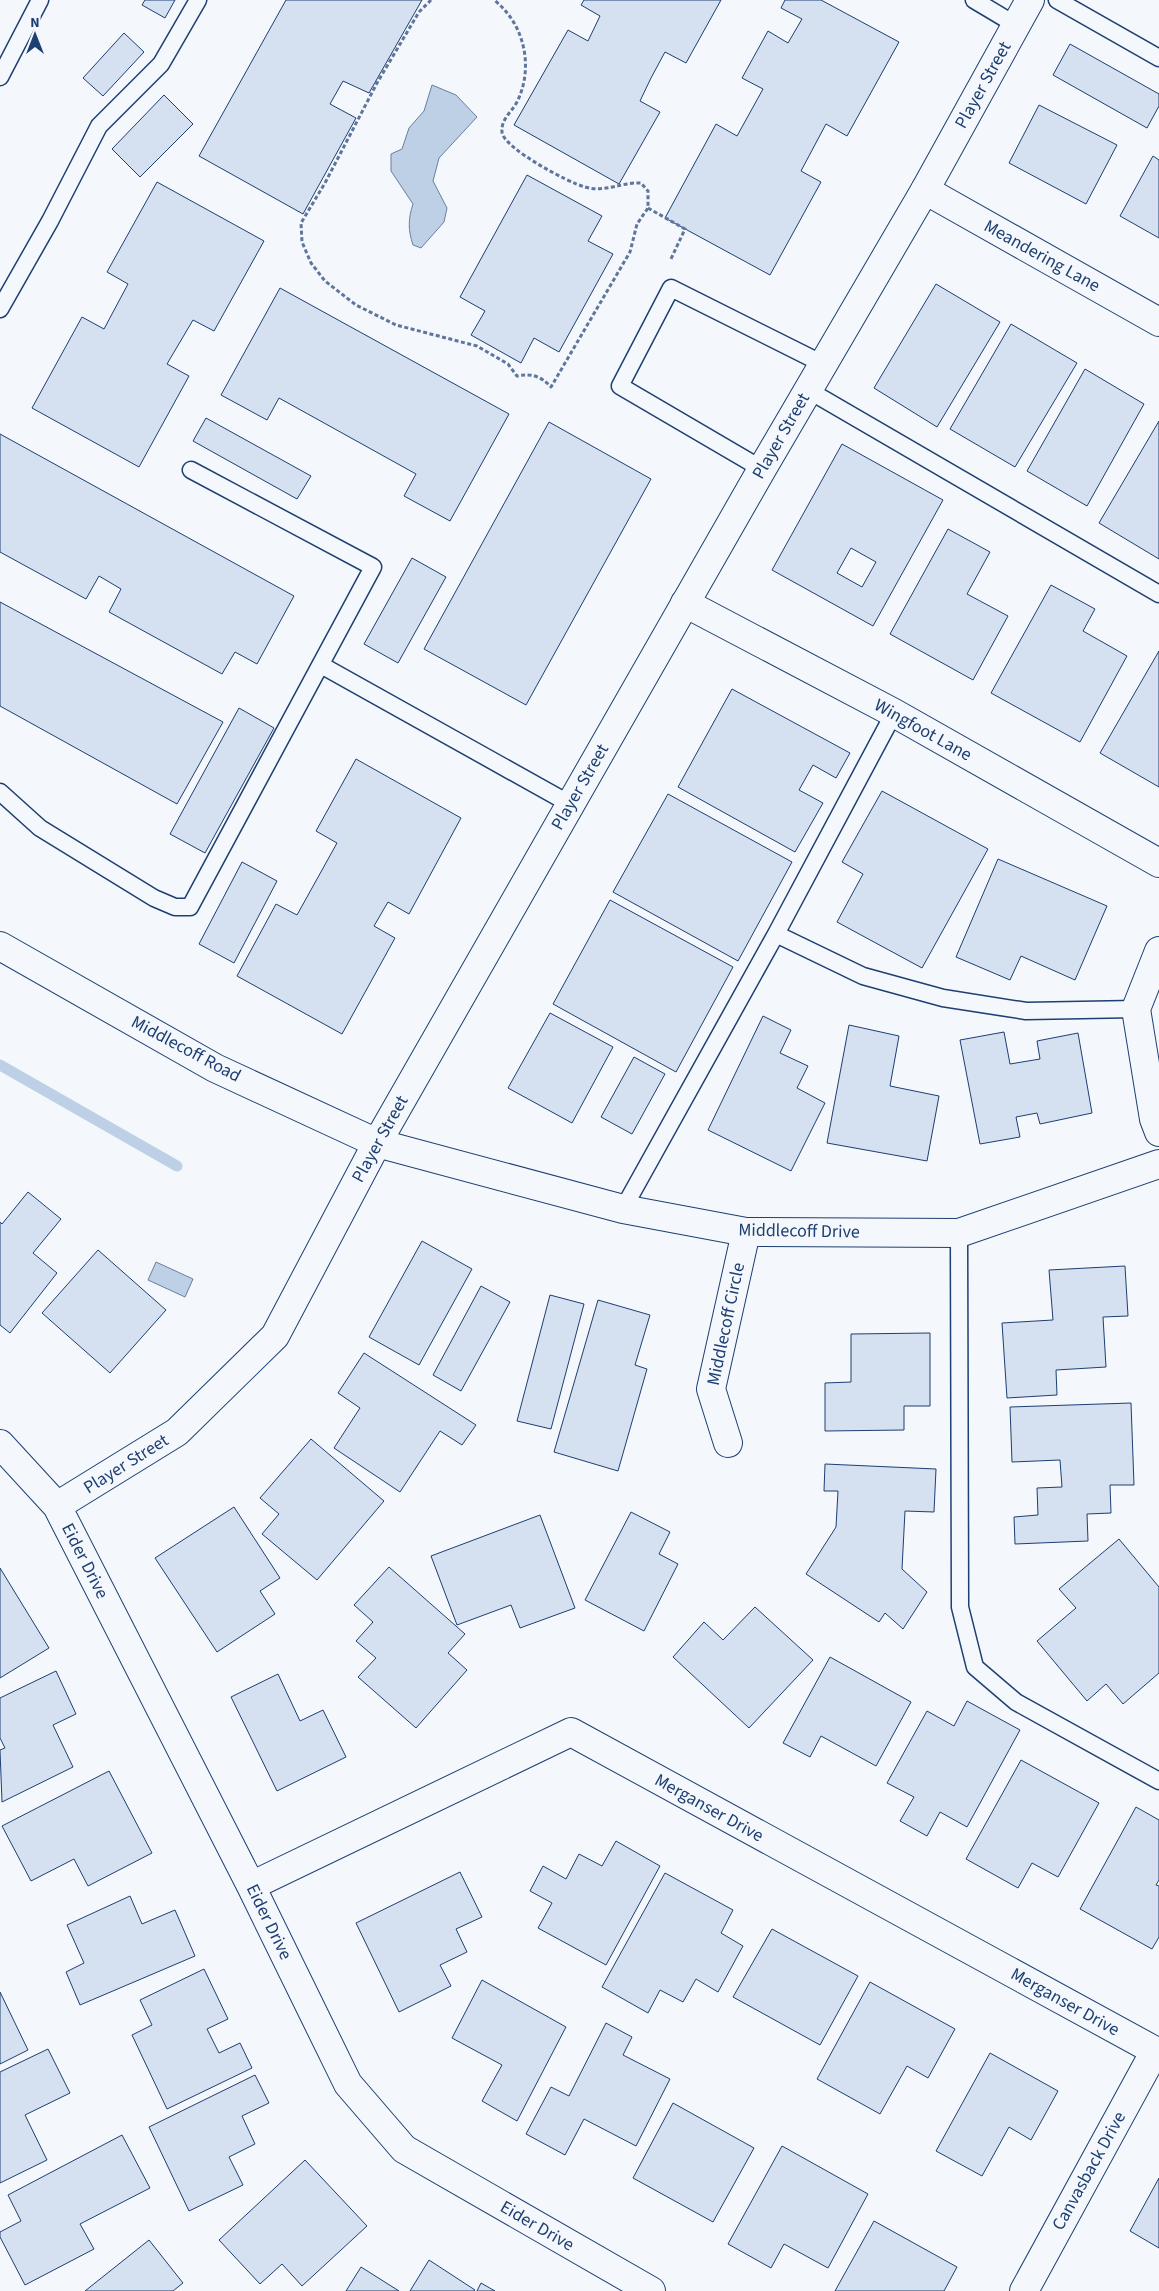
<svg xmlns="http://www.w3.org/2000/svg" width="1159" height="2291" font-family="'Source Sans 3',sans-serif">
<rect width="100%" height="100%" fill="#f4f7fb"/>
<path fill="#bed0e5" stroke="#687fa3" d="M432 85 456 95 477 117 439 158 433 181 447 208 444 222 421 248 413 245C408 230 408 219 413 204L391 171V154L402 149 409 128 424 111Z
M156 1262 193 1279 185 1297 148 1280Z"/>
<g fill="none" stroke-linecap="round" stroke-linejoin="round">
<path stroke="#bed0e5" stroke-width="11" d="M0 1065 177 1166"/>
</g>
<path fill="#d5e0f0" stroke="#1d3f73" fill-rule="evenodd" d="M145 0H175L165 18 142 5Z
M286 0H422L369 93 343 81 330 104 356 118 303 214 199 156Z
M584 0H721L686 63 665 52 651 78 640 101 660 112 619 184 514 125 568 30 588 41 600 16 581 5Z
M785 0H821L899 42 847 136 826 124 801 171 821 182 770 275 665 218 716 124 737 136 763 89 742 78 768 31 788 43 802 19 781 8Z
M124 33 144 52 103 96 83 78Z
M1070 44 1159 94V106L1147 128 1053 75Z
M164 95 193 124 140 177 112 149Z
M1039 105 1117 145 1086 204 1009 163Z
M1153 156 1159 160V238L1120 216Z
M527 175 602 216 588 241 613 254 559 352 534 338 521 363 471 335 485 311 460 297Z
M157 182 264 241 214 331 193 320 167 364 189 376 139 467 32 408 82 317 104 329 128 284 107 272Z
M936 284 1000 322 937 427 874 388Z
M280 288 509 414 450 521 404 496 416 474 279 398 267 420 221 395Z
M1011 324 1077 363 1015 467 950 429Z
M1085 369 1144 404 1087 506 1027 471Z
M206 418 311 476 297 499 193 441Z
M1159 421V559L1099 523Z
M549 422 651 479 526 705 424 649Z
M0 434 294 596 257 664 235 652 222 674 109 612 121 589 99 576 86 599 0 552Z
M842 444 943 500 873 626 772 570ZM851 548 876 562 862 587 837 573Z
M948 529 990 552 967 594 1008 616 973 680 890 634Z
M412 558 446 577 398 663 364 644Z
M1051 585 1095 609 1083 631 1127 656 1080 742 991 693Z
M0 602 223 722 177 804 0 706Z
M1159 651V787L1100 753Z
M732 689 850 753 836 778 813 765 799 790 823 803 795 852 678 787Z
M239 708 274 728 205 853 170 834Z
M356 759 461 818 409 914 388 902 374 926 395 938 342 1034 237 976 276 904 297 915 337 843 316 831Z
M882 791 988 849 922 968 837 922 863 874 842 862Z
M668 794 792 862 738 961 613 892Z
M998 859 1107 906 1075 980 1021 956 1010 980 956 957Z
M242 862 277 881 234 963 199 944Z
M610 900 733 967 676 1072 553 1004Z
M550 1013 613 1047 572 1123 508 1088Z
M763 1016 791 1030 780 1053 808 1066 797 1088 825 1103 791 1171 708 1130Z
M849 1025 899 1036 890 1086 939 1096 927 1161 827 1143Z
M1004 1032 1010 1064 1040 1059 1037 1041 1078 1033 1092 1113 1040 1124 1037 1113 1016 1117 1020 1137 980 1144 960 1040Z
M634 1057 665 1074 632 1134 601 1117Z
M28 1192 61 1219 33 1253 57 1273 10 1333 0 1325V1222L2 1224Z
M422 1241 472 1269 419 1365 369 1337Z
M98 1250 166 1310 110 1373 42 1313Z
M1125 1266 1128 1316 1103 1317 1106 1367 1056 1370 1057 1395 1007 1398 1002 1323 1053 1320 1049 1270Z
M481 1286 510 1302 461 1391 433 1375Z
M550 1295 584 1304 551 1429 517 1421Z
M598 1300 650 1315 635 1365 647 1369 618 1471 554 1452Z
M930 1333V1406H904V1430L825 1431V1383L851 1382V1334Z
M364 1353 476 1425 462 1445 440 1431 400 1492 334 1448 360 1408 338 1393Z
M1131 1403 1134 1485H1110L1111 1513 1087 1514 1088 1541 1015 1544 1014 1517 1038 1515 1037 1488 1062 1487 1060 1460 1012 1462 1010 1407Z
M311 1439 384 1501 317 1580 262 1534 279 1514 260 1498Z
M825 1464 936 1469 934 1512 905 1511 902 1569 927 1592 903 1629 885 1613 879 1622 806 1574 836 1527 838 1491H824Z
M234 1507 280 1578 260 1591 275 1614 217 1652 155 1558Z
M631 1512 670 1532 659 1554 678 1564 644 1631 585 1600Z
M540 1515 575 1608 520 1628 511 1605 457 1625 431 1556Z
M1119 1539 1159 1587V1673L1123 1704 1106 1684 1087 1701 1037 1641 1076 1608 1059 1589Z
M389 1567 465 1634 448 1653 467 1670 416 1728 358 1677 376 1658 356 1641 373 1622 354 1605Z
M0 1568 49 1648 0 1678Z
M755 1607 813 1660 749 1728 673 1657 704 1622 723 1640Z
M830 1657 911 1702 876 1766 821 1736 810 1757 783 1743Z
M56 1671 76 1714 53 1725 73 1767 2 1802 0 1750 5 1748 0 1738V1698Z
M278 1674 300 1721 323 1710 346 1757 277 1791 231 1697Z
M967 1701 1020 1730 967 1827 940 1812 927 1836 900 1821 914 1797 887 1783 927 1711 954 1726Z
M1021 1760 1099 1803 1058 1877 1032 1863 1018 1888 966 1859Z
M109 1771 152 1853 88 1886 74 1859 31 1881 2 1826Z
M1136 1807 1159 1820V1880L1156 1885 1159 1886V1937L1152 1949 1080 1909Z
M616 1841 660 1866 606 1965 538 1928 552 1903 530 1891 543 1866 566 1879 579 1854 602 1866Z
M460 1872 482 1917 456 1929 467 1952 440 1965 451 1986 399 2012 356 1923Z
M665 1873 733 1910 721 1933 743 1946 718 1992 696 1979 683 2002 660 1990 648 2013 602 1987Z
M130 1896 142 1924 175 1910 195 1956 80 2005 66 1972 84 1963 67 1925Z
M772 1929 858 1976 820 2045 733 1997Z
M204 1969 228 2019 207 2029 219 2053 240 2043 252 2068 167 2109 132 2035 152 2025 140 2000Z
M482 1980 566 2027 517 2121 482 2101 502 2065 452 2038Z
M870 1982 955 2029 928 2078 907 2066 880 2114 817 2079Z
M0 1992 28 2050 0 2064Z
M606 2023 632 2037 623 2055 670 2079 636 2146 584 2119 565 2155 526 2134 551 2087 569 2096Z
M48 2049 70 2093 25 2115 47 2160 0 2183V2072Z
M990 2053 1058 2091 1031 2140 1009 2127 982 2176 936 2151Z
M255 2075 269 2103 242 2116 255 2144 229 2157 243 2185 189 2211 149 2127Z
M673 2103 754 2148 713 2222 633 2178Z
M122 2135 150 2188 80 2224 94 2249 25 2285 0 2237V2232L21 2221 8 2195Z
M782 2146 868 2194 828 2268 784 2244 771 2268 728 2244Z
M305 2160 367 2226 302 2286 282 2264 260 2284 219 2240Z
M1159 2178V2248L1130 2231Z
M874 2221 957 2267 944 2291H835Z
M149 2240 183 2283 173 2291H85Z
M429 2260 475 2290 474 2291H410Z
M361 2267 399 2291H346Z
M481 2283 495 2291H477Z"/>
<g fill="none" stroke-linecap="round" stroke-linejoin="round">
<g stroke="#1d3f73" stroke-width="19">
<path id="lane" d="M974 0 1016 25
M1057 0 1159 58
M0 77 40 0
M0 309 50 221 99 126 161 64 198 0
M808 390 1159 594
M762 469 620 386 671 288 823 364
M321 665 570 804
M0 792 40 828 154 898 175 907H190L373 567 191 470
M776 934 863 976 943 998 1026 1011 1136 1009
M623 1209 776 934 894 713
M959 1233 960 1607 975 1667 1016 1702 1159 1781"/>
</g>
<g stroke="#1d3f73" stroke-width="30">
<path id="street" d="M925 190 1159 322
M685 603 894 713 1159 863
M1159 951 1136 1009 1154 1119 1159 1132
M728 1443 711 1389 746 1232
M0 1444 57 1506 251 1886 348 2084 404 2149 651 2291
M57 1506 177 1432 275 1336 377 1143
M251 1886 571 1732 1159 2053
M1024 2291 1155 2051"/>
</g>
<g stroke="#1d3f73" stroke-width="30">
<path id="secondary" d="M0 946 215 1068 377 1143 623 1209 746 1232 959 1233 1159 1164
M377 1143 762 469 925 190 1030 0"/>
</g>
<path stroke="#5e769c" stroke-width="3" stroke-dasharray="4 2.5" stroke-linecap="butt" d="M431 0 419 12 377 83 325 183 301 223 302 242 311 263 325 281 356 305 396 325 477 346 508 364 517 376C531 373 541 376 551 387L630 252 637 224 648 208V191L641 183C621 182 605 193 585 187 569 183 503 148 502 132 501 119 511 113 517 102 534 68 525 24 494 0
M648 208 685 229 670 261"/>
<use href="#lane" stroke="#f4f7fb" stroke-width="16"/>
<use href="#street" stroke="#f4f7fb" stroke-width="28"/>
<use href="#secondary" stroke="#f4f7fb" stroke-width="28"/>
</g>
<g text-anchor="middle" dominant-baseline="central" stroke-width="4" stroke-linejoin="round" paint-order="stroke">
<g font-size="18" fill="#1d3f73" stroke="#f4f7fb">
<text transform="translate(983 85) rotate(-61)">Player Street</text>
<text transform="translate(1042 256) rotate(29)">Meandering Lane</text>
<text transform="translate(781 436) rotate(-60)">Player Street</text>
<text transform="translate(923 730) rotate(29)">Wingfoot Lane</text>
<text transform="translate(580 787) rotate(-60)">Player Street</text>
<text transform="translate(186 1049) rotate(28)">Middlecoff Road</text>
<text transform="translate(380 1139) rotate(-61)">Player Street</text>
<text transform="translate(799 1231) rotate(1)">Middlecoff Drive</text>
<text transform="translate(726 1324) rotate(-78)">Middlecoff Circle</text>
<text transform="translate(126 1464) rotate(-32)">Player Street</text>
<text transform="translate(85 1561) rotate(63)">Eider Drive</text>
<text transform="translate(709 1808) rotate(29)">Merganser Drive</text>
<text transform="translate(269 1922) rotate(64)">Eider Drive</text>
<text transform="translate(1065 2002) rotate(29)">Merganser Drive</text>
<text transform="translate(1089 2171) rotate(-61)">Canvasback Drive</text>
<text transform="translate(537 2226) rotate(30)">Eider Drive</text>
</g>
</g>
<g transform="translate(35 35)" stroke="#f4f7fb" stroke-width="4" paint-order="stroke">
<path d="M0-4L9 19L0 12L-9 19Z" fill="#1d3f73"/>
<text y="-8" font-size="14" font-weight="bold" text-anchor="middle" fill="#1d3f73">N</text>
</g>
</svg>
